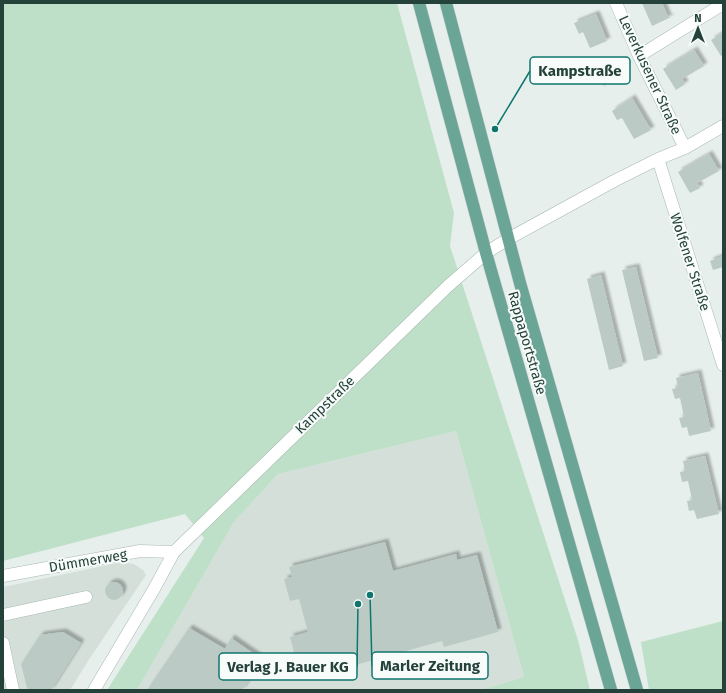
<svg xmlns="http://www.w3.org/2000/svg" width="726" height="693" font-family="'Fira Sans',sans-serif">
<defs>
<filter id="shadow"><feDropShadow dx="3.5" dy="-3.5" stdDeviation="1" flood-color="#0004"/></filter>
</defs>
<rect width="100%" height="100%" fill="#e6efeb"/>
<path fill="#d4dfda" d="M456 431 524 677 480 690H137L234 522 278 474Z
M122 562 134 564 143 570 146 575 90 658 70 690H3V587Z"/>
<path fill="#bfe0c8" d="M3 3H397L454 213 450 246 578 640 590 690H480L524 677 456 431 278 474 234 522 137 690H107L204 538 185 514 3 561Z
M723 621V690H649L641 642Z"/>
<path fill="#bbcac4" filter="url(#shadow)" d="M642 3H662L668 17H671L652 26Z
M596 14 607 41 590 48 583 32 579 34 574 23Z
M723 33V55L721 56 711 40Z
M694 50 704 66 682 79 685 84 676 90 663 69Z
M608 66 615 79 604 86 596 73Z
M632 98 651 130 634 139 622 118 617 120 612 111Z
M709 154 719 171 697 183 700 188 690 193 678 172Z
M723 256V267L713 270 710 261Z
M636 267 658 358 644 361 622 270Z
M601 275 623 366 609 370 587 279Z
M698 373 711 431 689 436 687 427 682 428 679 418 684 417 680 398 675 399 672 389 678 388 676 378Z
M705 456 719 514 697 519 694 510 689 511 687 501 692 500 688 481 682 482 680 472 685 471 683 461Z
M385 542 393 571 456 554 457 560 477 555 498 632 444 647 442 641 319 675 315 660 297 664 290 637 308 632 299 599 290 601 284 579 292 577 289 567Z
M105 591a9 9 0 1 1 18 0a9 9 0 1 1-18 0Z
M189 628 225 649 231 638 263 660 242 690H147Z
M63 632 81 643 51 690H30L27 688 21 664 40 635Z"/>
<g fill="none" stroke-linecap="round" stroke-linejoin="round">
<g stroke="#a8b8b2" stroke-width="13">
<path id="minor" d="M616 3 639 56 685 148
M639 56 723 4
M658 159 723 365
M3 576 140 551 174 552
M3 615 86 597
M3 643 13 690
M94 690 154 589 174 552 448 286 486 253 508 239 614 181 658 159 685 148 723 126"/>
</g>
<g stroke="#c2cac8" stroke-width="13">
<path id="major" d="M419 3 486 253 611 690
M446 3 520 283 637 690"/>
</g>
<use href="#minor" stroke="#fff" stroke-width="12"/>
<use href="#major" stroke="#6aa596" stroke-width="12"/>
</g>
<g text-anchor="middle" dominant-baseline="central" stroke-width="4" stroke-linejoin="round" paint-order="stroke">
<g font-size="14" fill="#24423a" stroke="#f7fbf9">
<text transform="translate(650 75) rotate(65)">Leverkusener Straße</text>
<text transform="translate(690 262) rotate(72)">Wolfener Straße</text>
<text transform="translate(527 343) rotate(74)">Rappaportstraße</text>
<text transform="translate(325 405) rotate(-44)">Kampstraße</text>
<text transform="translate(88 561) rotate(-10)">Dümmerweg</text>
</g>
</g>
<path fill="none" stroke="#0f766e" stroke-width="1.5" d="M495 129L530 71M370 595L372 666M358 604L357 667"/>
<g fill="#0f766e" stroke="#f7fbf9" stroke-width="1.5">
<circle cx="495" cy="129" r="4"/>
<circle cx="370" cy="595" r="4"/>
<circle cx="358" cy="604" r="4"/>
</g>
<g fill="#f7fbf9" stroke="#0f766e" stroke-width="1.5">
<rect x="530" y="57" width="100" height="27" rx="4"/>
<rect x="372" y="652" width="116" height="27" rx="4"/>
<rect x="219" y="653" width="138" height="27" rx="4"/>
</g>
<g font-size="15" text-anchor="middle" font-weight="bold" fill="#24423a">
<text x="580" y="76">Kampstraße</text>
<text x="430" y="671">Marler Zeitung</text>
<text x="288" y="672">Verlag J. Bauer KG</text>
</g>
<rect width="726" height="693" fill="none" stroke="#24423a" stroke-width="8"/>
<g transform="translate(698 28)" stroke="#f7fbf9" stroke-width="3" paint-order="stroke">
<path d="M0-3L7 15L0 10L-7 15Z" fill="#24423a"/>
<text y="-6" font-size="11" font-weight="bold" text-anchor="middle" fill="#24423a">N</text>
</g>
</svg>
